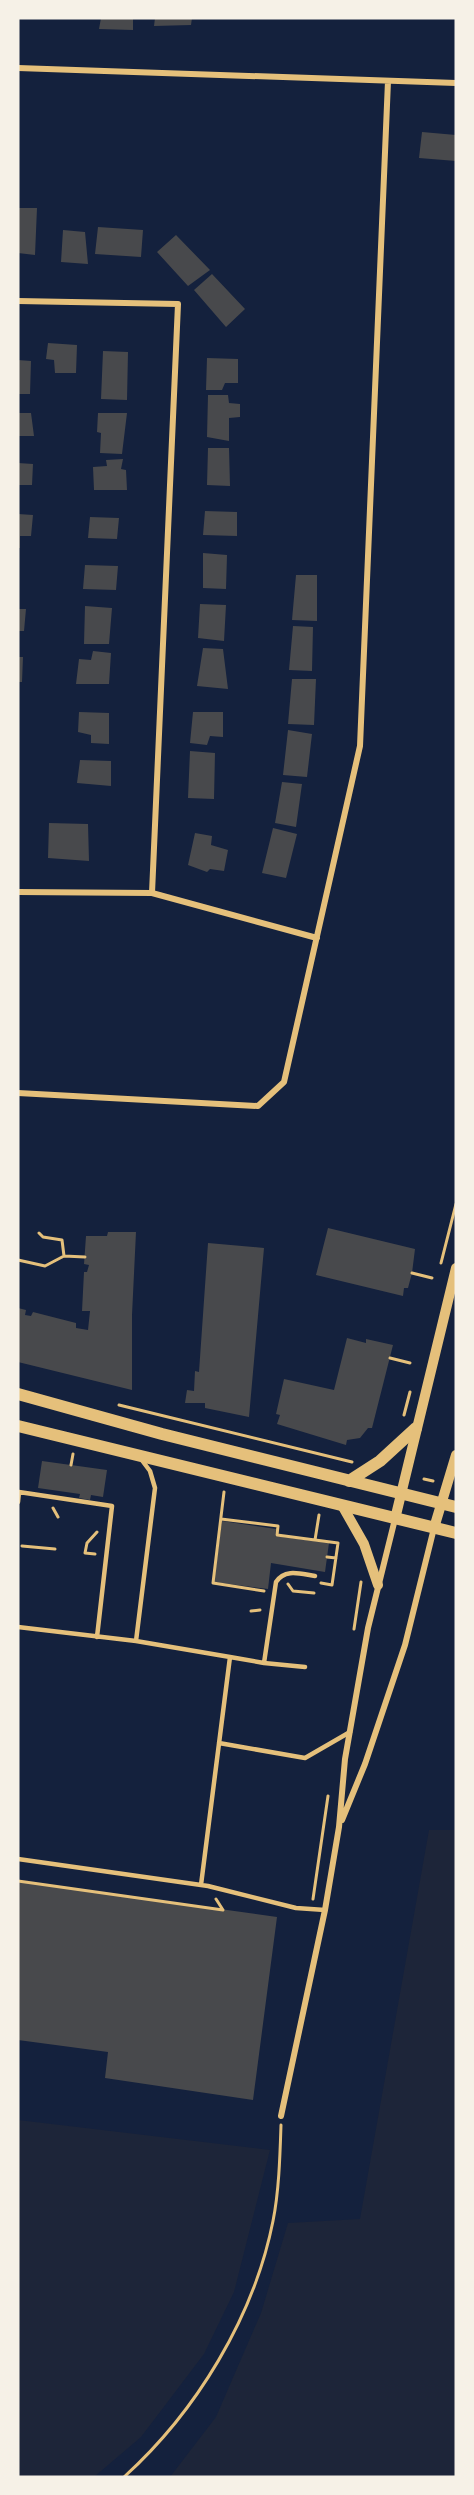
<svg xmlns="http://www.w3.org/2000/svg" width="474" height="2495" font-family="Merriweather,serif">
<rect width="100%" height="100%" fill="#14213d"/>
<path fill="#1d2539" d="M429 1830H456V2477H170L216 2417 261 2313 288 2223 360 2219Z
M18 2120 270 2150 234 2292 204 2354 141 2437 94 2477H18Z"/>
<path fill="#48494c" d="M101 18H133V30L99 29Z
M155 18H192L191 25 154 26Z
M422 132 456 135V161L419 158Z
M18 208H37L35 255 18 253Z
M98 227 143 230 141 257 95 254Z
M63 230 85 232 88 264 61 262Z
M176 235 210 270 188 286 157 252Z
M212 274 245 309 226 327 194 290Z
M48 343 77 345 76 373H55L54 360 46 359Z
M103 351 128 352 127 400 101 399Z
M207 358 238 359V383H225L222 390H206Z
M18 360 31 361 30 394H18Z
M208 395H228L229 403 240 404V417L229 418V441L207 437Z
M18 413H31L34 436H18Z
M98 413H127L122 454 100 453 101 433 97 432Z
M208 448H229L230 486 207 485Z
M123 459 121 469 126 470 127 490H94L93 467 107 466 106 460Z
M18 463 33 464 32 485H18Z
M205 511 237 512V536L203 535Z
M18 514 33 515 31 536H20V548H18Z
M90 517 119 518 117 539 88 538Z
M203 553 227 555 226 589 203 588Z
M85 565 118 566 116 590 83 589Z
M296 575H317V621L292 620Z
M200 604 226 605 224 641 198 638Z
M85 606 112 608 109 644H84Z
M18 609H26L24 631H18Z
M293 626 313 627 312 671 289 670Z
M203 648 223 649 228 689 197 686Z
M93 651 111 653 109 684H76L79 659 91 660Z
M18 657H23L22 682H18Z
M292 679H316L314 725 288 724Z
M79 712 109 713V744L91 743V735L78 732Z
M193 712H223V737L210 736 207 745 190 743Z
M288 730 312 734 307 777 283 775Z
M190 751 215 753 214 799 188 798Z
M80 760 111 761V786L77 783Z
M282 782 302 784 296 827 275 823Z
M49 823 88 824 89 861 48 858Z
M273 828 297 834 286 878 262 873Z
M195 833 212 836 211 845 228 850 224 871 210 869 207 872 188 865Z
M328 1228 415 1249 412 1273 408 1288H404L403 1296 316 1275Z
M108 1232H136L132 1315V1390L18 1362V1308L26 1310 25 1315 31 1316 33 1312 76 1323V1328L88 1330 90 1311H82L84 1272H87L89 1265 84 1264 86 1236H107Z
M208 1243 264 1248 249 1417 205 1408V1403H185L187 1390 194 1391 195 1371 199 1372Z
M347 1338 366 1343V1339L393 1345 372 1428H368L360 1438 347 1440 346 1445 277 1424 280 1415 276 1414 284 1379 334 1390Z
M42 1461 107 1470 103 1497 91 1495 90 1500 79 1498 80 1494 38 1488Z
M222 1521 276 1529 275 1536 329 1543 325 1572 271 1563 268 1589 214 1582Z
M18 1881 277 1917 253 2100 105 2078 108 2052 18 2040Z"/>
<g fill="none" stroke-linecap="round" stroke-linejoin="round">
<path stroke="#e5c07b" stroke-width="3" d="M39 1233 43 1237 62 1240 64 1256
M18 1260 45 1266 64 1256 85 1257
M441 1263 456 1204
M412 1273 432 1278
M390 1358 410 1363
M119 1405 352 1462
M404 1415 410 1392
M71 1465 73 1454
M424 1479 433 1481
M224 1492 213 1583 264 1591
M53 1508 58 1517
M319 1515 315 1540 338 1543 332 1585 321 1583
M221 1519 278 1526 277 1535 315 1540
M22 1546 55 1549
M95 1554 85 1553 87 1543 97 1532
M327 1557 336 1558
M288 1584 293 1591 314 1593
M251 1611 260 1610
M354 1629 361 1582
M18 1881 223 1910
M216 1899 223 1910
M313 1899 328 1796
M124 2477C196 2412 254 2317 273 2221 279 2191 280 2156 281 2125"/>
<path stroke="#e5c07b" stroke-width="4.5" d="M18 1502 19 1492 112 1506 97 1637
M18 1627 136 1641 230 1657 201 1885
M136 1641 155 1488 150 1471 141 1459
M230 1657 264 1663 276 1582C285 1568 301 1574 315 1576
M264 1663 305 1667
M219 1743 305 1758 350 1732
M18 1859 208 1886 296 1908 325 1910"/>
<path stroke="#e5c07b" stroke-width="6" d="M18 68 456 83
M18 301 178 304 152 893
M18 892 152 893 317 938
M18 1093 258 1106 284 1082 360 746 388 81
M342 1820 365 1764 405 1645 434 1528
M281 2116 325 1910 339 1827 345 1759 368 1628 395 1519"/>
<path stroke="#e5c07b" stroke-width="10" d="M343 1507 364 1544 378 1585
M395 1519 456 1268
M434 1528 456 1455"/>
<path stroke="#e5c07b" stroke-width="12" d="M18 1394 162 1434 456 1507
M18 1426 456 1533
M349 1481 380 1461 416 1428"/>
</g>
<rect width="474" height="2495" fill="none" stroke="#f6f1e7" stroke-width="39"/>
</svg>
